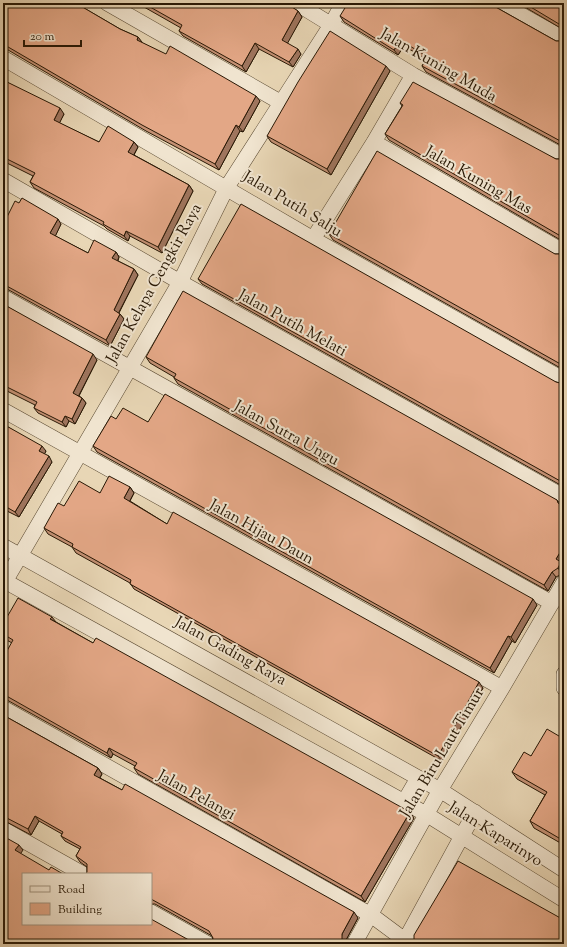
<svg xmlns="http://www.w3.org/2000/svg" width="567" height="947" font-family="'Sorts Mill Goudy',serif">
<rect width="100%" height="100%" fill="#e8d6b5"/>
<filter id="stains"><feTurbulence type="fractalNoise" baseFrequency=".005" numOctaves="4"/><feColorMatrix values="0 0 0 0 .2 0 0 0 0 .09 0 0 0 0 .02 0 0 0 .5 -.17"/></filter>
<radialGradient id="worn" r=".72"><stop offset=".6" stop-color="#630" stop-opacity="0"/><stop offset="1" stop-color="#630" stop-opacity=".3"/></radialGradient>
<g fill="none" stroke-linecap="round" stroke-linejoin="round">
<g stroke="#584831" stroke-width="16">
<path id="street" d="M107 3 280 102
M296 3 413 75 564 157
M500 3 564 39
M3 58 313 239 564 380
M374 142 564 252
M3 180 180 282 564 497
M313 239 374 142 413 75
M3 297 552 603
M3 410 502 688
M3 546 440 790 564 870
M3 580 426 814 564 900
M3 585 180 282 227 187 331 25 343 3
M564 674V688
M3 708 371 915 410 944
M404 802 418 778
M3 829 83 874
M151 912 208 944
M354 944 440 790 502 688 564 582
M403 944 475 812"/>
</g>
<use href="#street" stroke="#f0e4cf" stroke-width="15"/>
</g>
<path fill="#c39073" stroke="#281805" d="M3 3 84 8 120 29 138 37 142 43 260 101 243 132 240 131 219 170 146 131 3 47Z
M137 3H288V5L298 11 302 17 287 43 301 54 293 67 259 49 246 72 183 36 179 31 181 28Z
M518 3H564V30Z
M492 5 556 41H564V147L426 72 422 66 426 59 404 46 398 55 344 22 340 16Z
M390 71 331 175 271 142 267 136Z
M3 80 64 114 59 123 99 142H134L138 147 134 155 189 185 193 191 162 253 130 236 128 241 107 229 104 226 34 188 30 182 33 176 3 161Z
M400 103 556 159H564V242L389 140 385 134 402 106Z
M61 224 55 236 88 253 116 252 119 257 118 261 134 269 138 275 119 313 124 319 110 346 7 289H3V225Z
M329 234 555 254H564V370L333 240Z
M198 279 556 382 560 383 564 381V487L202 284Z
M3 304 97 360 79 396 82 398 86 403 75 424 69 421 66 427 38 413 34 408 35 405 3 389Z
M146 357 557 500 561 505V563L564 567V569L562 574 556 577 548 591 178 384 174 378V377L150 363Z
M116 419 148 422 537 605 515 643 512 641 494 673 97 452 93 446Z
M3 424 46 451 44 454 52 462 19 517 3 509Z
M130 487 134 493 130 501 167 524 483 688 442 761 134 589 130 583 76 553 72 547 48 534 44 528 64 506 100 493Z
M56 622 93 643 414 818 365 902 138 774 134 768 135 766 113 754 111 758 7 700 3 699V658L12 643 3 638V624Z
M3 715 98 768 102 774 100 778 122 790 358 918 346 940V944H210L212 943 213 938 212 936 155 904H151V874L87 872V867L80 862 76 856 80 849 65 841 61 836 62 834 39 821 31 835 3 820Z
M564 739V845L534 828 530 821 545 795 517 779 512 772 531 756Z"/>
<path fill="#9f755e" stroke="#281805" d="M298 11 302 17 286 46 282 40Z
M138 37 142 42 141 46 137 40Z
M400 40 404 46 398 55 394 50Z
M255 43 259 49 246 72 242 66Z
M298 49 301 54 293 67 289 62Z
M386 66 390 71 331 175 327 169Z
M256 96 260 101 243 132 239 127Z
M60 108 64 114 58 126 54 120Z
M236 125 240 131 219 170 215 164Z
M134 142 138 147 132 158 128 152Z
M189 185 193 191 162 253 158 247Z
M58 219 61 224 54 239 50 233Z
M126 231 130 236 128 241 124 236Z
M116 252 119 257 116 264 112 258Z
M134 269 138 275 117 316 114 310Z
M120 314 124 319 110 346 106 340Z
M93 354 97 360 77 399 73 393Z
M82 398 86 403 75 424 72 419Z
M65 416 69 421 66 427 62 422Z
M42 446 46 451 43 457 39 451Z
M49 456 52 462 19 517 15 512Z
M564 478V485L562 482Z
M130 487 134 493 128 504 124 498Z
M564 546V559L561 563 564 567V569L562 574 558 568 556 559Z
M552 572 556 577 548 591 544 585Z
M533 599 537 605 515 643 511 637Z
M52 617 56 622 50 619Z
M508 636 512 641 494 673 490 668Z
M479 682 483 688 442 761 438 756Z
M109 748 113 754 111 758 107 753Z
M98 768 102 774 98 780 94 775Z
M410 812 414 818 365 902 361 896Z
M35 816 39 821 31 835 28 829Z
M19 845 23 850 19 856 15 850Z
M354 912 358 918 346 940V944H340L342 934Z"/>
<path fill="#e3a786" stroke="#281805" d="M3 3H81L79 5 120 29 138 37 137 40 166 54 170 46 256 96 239 127 236 125 215 164 142 125 3 44Z
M143 3H286L298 11 282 40 298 49 289 62 255 43 242 66 179 31 182 25Z
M348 3H490L492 5 556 41H564V143L422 66 428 57 400 40 394 50 340 16Z
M524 3H564V27Z
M330 31 386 66 327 169 267 136 298 82Z
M3 80 60 108 54 120 99 142 108 126 134 142 128 152 189 185 158 247 126 231 124 236 103 224 104 222 30 182 35 173 3 157Z
M413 82 556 159H564V238L385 134 403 105 400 103Z
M377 151 555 254H564V366L329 234Z
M22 198 58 219 50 233 88 253 94 240 116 252 112 258 134 269 114 310 120 314 106 340 3 284V225L15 201 19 203Z
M241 204 556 382 560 383 564 381V478L562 482 198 279Z
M183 291 557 500 558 503 564 507V546L556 559 561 562 558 568 552 572 544 585 174 378 176 374 146 357Z
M3 304 93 354 73 393 82 398 72 419 65 416 62 422 34 408 37 402 3 385Z
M165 394 533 599 511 637 508 636 490 668 93 446 111 416 116 419 123 408 148 422Z
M3 424 42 446 39 451 49 456 15 512 3 505Z
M109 476 130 487 124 498 167 524 173 512 479 682 438 756 130 584 131 580 72 547 73 544 44 528 58 503 64 506 79 481 100 493Z
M18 598 52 617 50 619 93 643 96 638 410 812 361 896 134 768 137 763 109 748 107 753 3 694V658L13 640 3 634V624Z
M3 715 98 768 94 775 122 790 125 784 354 912 342 934V940L340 944H210L212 943 213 938 209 931 151 899V874H86L87 872V864L76 856 81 847 61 836 63 832 35 816 28 829 3 816Z
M547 729 564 739V841L530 821 547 792 512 772 524 752 531 756Z
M3 836 19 845 15 850 49 870 51 867 63 874H23V924H151V919L196 944H3Z
M458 861 564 920V944H413L414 943V935Z"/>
<g text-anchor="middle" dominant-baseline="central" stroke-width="4" stroke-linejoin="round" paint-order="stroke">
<g font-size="16" fill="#281805" stroke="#f0e4cf">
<text transform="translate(438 66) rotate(30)">Jalan Kuning Muda</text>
<text transform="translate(478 181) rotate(30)">Jalan Kuning Mas</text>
<text transform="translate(292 205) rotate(31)">Jalan Putih Salju</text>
<text transform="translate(155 284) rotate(-61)">Jalan Kelapa Cengkir Raya</text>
<text transform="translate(292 324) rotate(29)">Jalan Putih Melati</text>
<text transform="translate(286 434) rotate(29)">Jalan Sutra Ungu</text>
<text transform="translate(261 533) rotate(29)">Jalan Hijau Daun</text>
<text transform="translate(230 652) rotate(29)">Jalan Gading Raya</text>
<text transform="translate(443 753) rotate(-59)">Jalan Biru Laut Timur</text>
<text transform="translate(196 796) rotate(29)">Jalan Pelangi</text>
<text transform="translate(495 835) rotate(32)">Jalan Kaparinyo</text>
</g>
</g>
<rect width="567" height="947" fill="none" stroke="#e8d6b5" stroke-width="16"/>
<rect x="4" y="4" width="559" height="939" fill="none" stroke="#281805" stroke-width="2"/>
<rect x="8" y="8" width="551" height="931" fill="none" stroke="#281805"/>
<rect x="22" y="873" width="130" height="52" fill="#f0e4cf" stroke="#a0927e"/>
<rect x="30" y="886" width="20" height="6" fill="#f0e4cf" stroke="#a0927e"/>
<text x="58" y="893" font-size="12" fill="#281805">Road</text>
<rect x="30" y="903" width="20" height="12" fill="#e3a786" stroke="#a0927e"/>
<text x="58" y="913" font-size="12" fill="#281805">Building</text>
<path d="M24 40v6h57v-6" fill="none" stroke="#281805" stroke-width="2"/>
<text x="30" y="40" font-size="12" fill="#281805" stroke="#f0e4cf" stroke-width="3" paint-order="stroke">20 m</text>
<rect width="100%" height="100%" filter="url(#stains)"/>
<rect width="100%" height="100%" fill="url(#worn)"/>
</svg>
